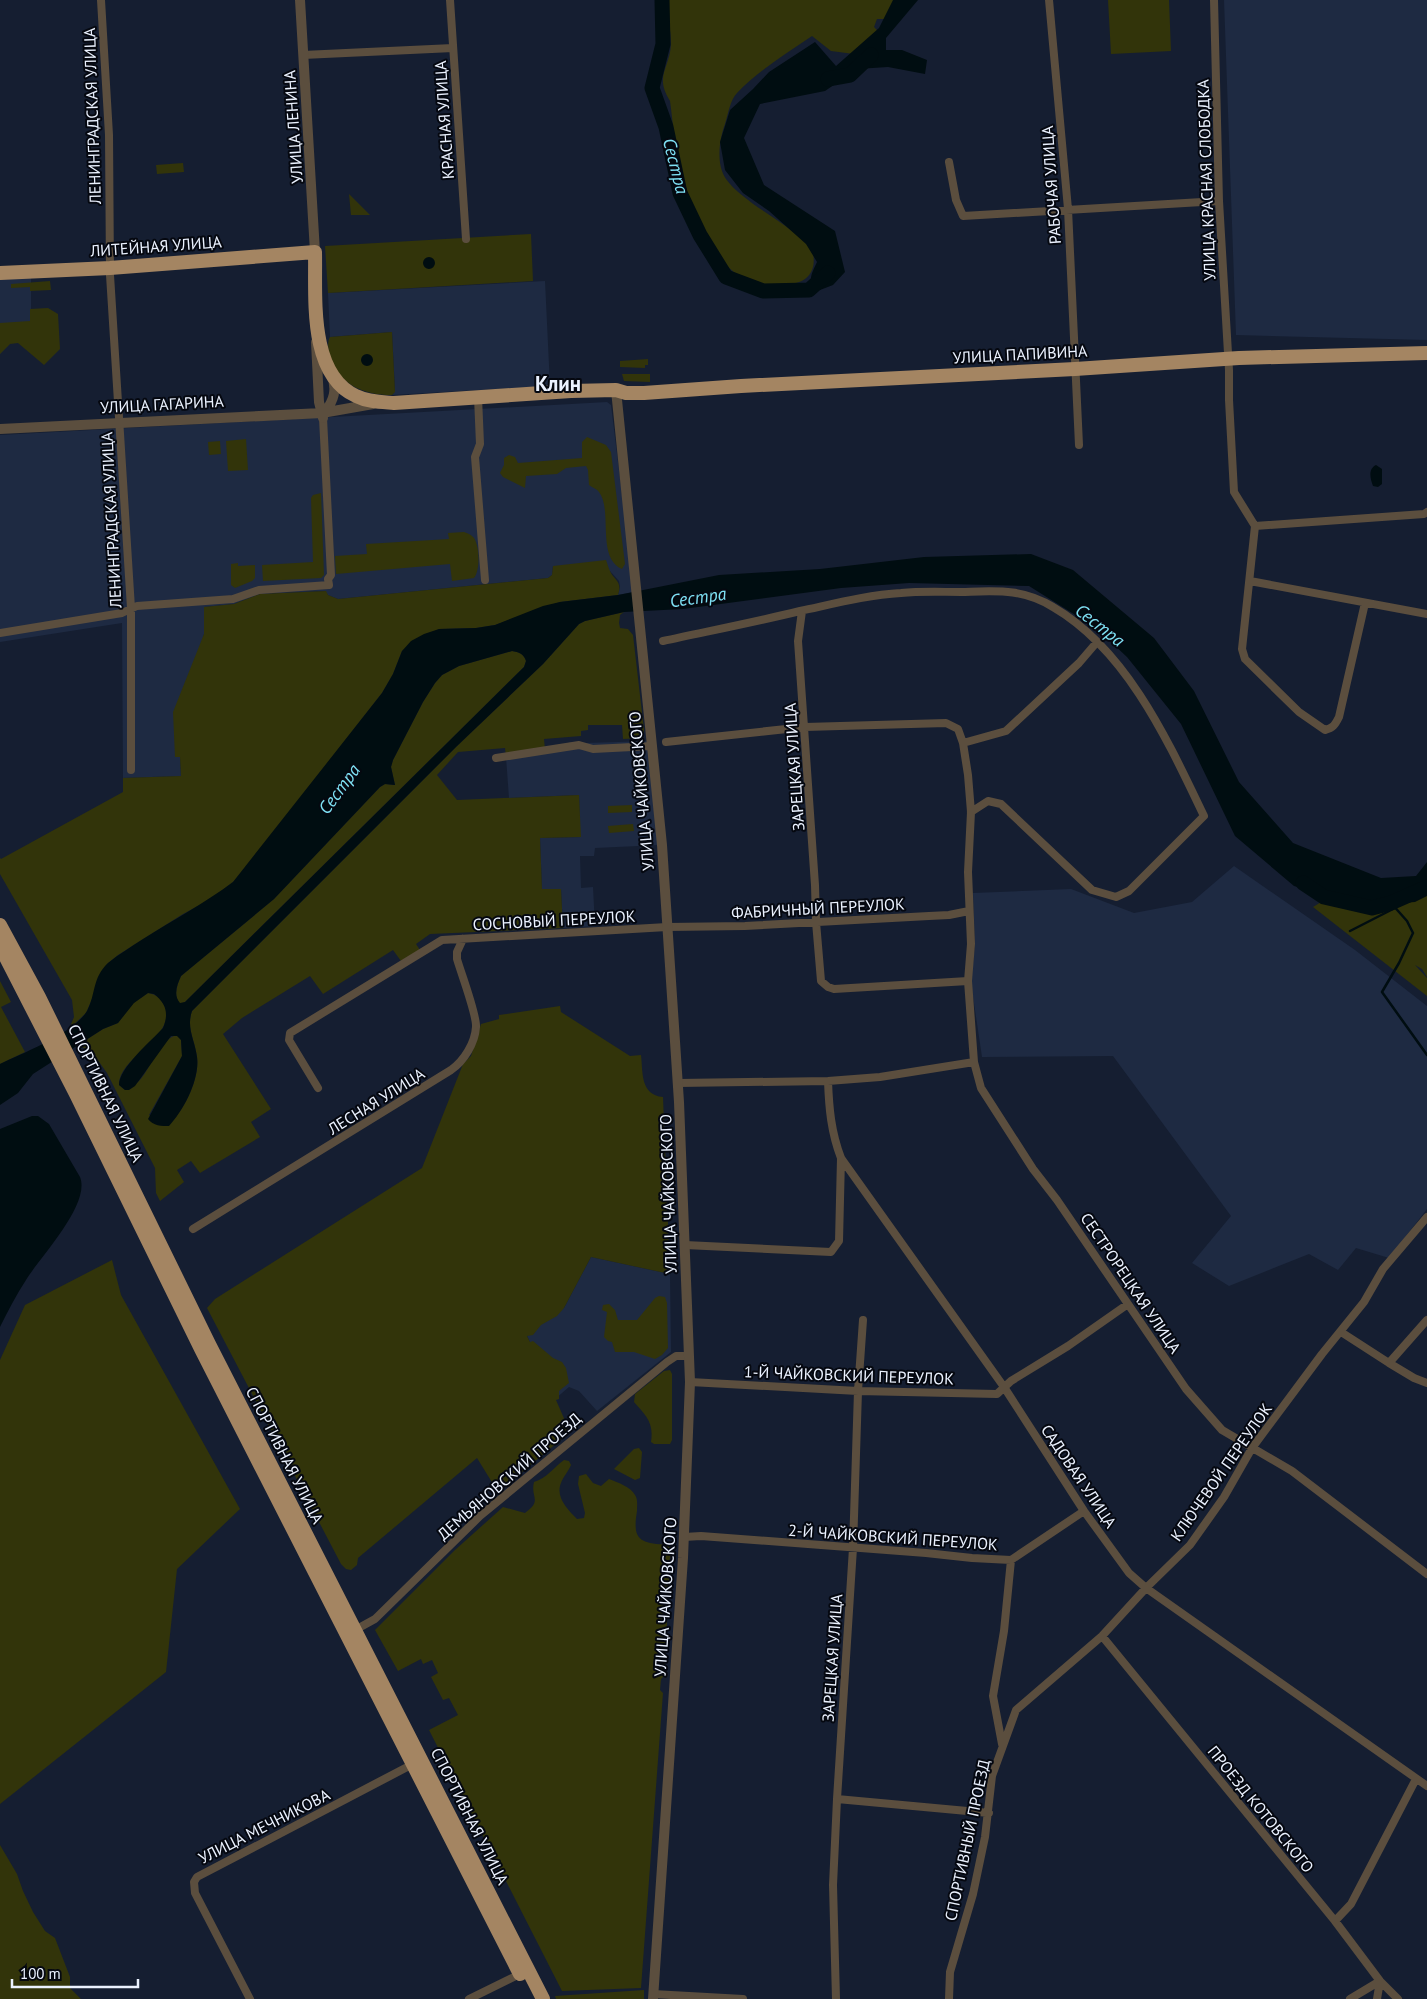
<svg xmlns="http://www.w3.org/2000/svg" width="1427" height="1999" font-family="'PT Sans',sans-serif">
<rect width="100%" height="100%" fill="#151e31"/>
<path fill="#1e2a42" d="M1224 0H1427V340L1236 335Z
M31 275V321L0 354V276Z
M545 281 550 386 392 395 395 391 392 332 330 337 328 293Z
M607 402 611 405 634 592 618 595 620 587 619 581 610 571 553 566 552 575 548 578 338 599 328 595 325 591 260 594 234 604 204 607V634L175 757H180L181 776 123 778 122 623 0 642V435Z
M650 741 660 845 595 848 594 856H580L581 888 593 887 595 926 563 928 561 889 542 890 540 838 580 837 579 795 509 798 506 757 572 742 585 743Z
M1234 866 1355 950 1427 1006V1209L1389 1258 1356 1248 1338 1270 1309 1254 1229 1286 1192 1263 1231 1216 1113 1056 982 1057 971 983 975 945 973 893 1071 889 1134 913 1192 902Z
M591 1257 670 1274 671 1352 597 1411 579 1391 569 1387 555 1399 521 1322 564 1308Z"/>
<path fill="#32340a" d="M668 0H894L885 19H877L874 27 880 33 854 54 831 51 812 36C786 54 759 70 737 93 730 100 728 115 725 124 719 140 716 165 726 179 744 205 803 230 813 253 814 257 814 263 813 267 809 283 792 285 779 285 735 284 721 264 702 229 695 216 687 201 683 187 675 160 674 129 670 101 654 76 670 68 671 44 671 29 667 15 668 0Z
M1108 0H1169L1171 51 1111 54Z
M183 163 184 172 157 174 156 165Z
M349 194 370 215H351Z
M531 234 533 281 328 293 325 246Z
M50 281 51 290 30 291V287L11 288V284Z
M48 308 58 314 60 349 44 365 18 343 10 344 0 354V323L30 321V309Z
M392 332 395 392 392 395C364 395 339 385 330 356 328 350 327 342 330 337Z
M648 359V365H645V368L620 367V361Z
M622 374H650V382L624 381Z
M587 437 606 445 611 452 625 564 622 569C596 558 613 510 599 492 597 489 593 488 589 485L588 470 586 466 566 468 557 474 526 476 525 488 503 477 500 473 504 465V458L509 455 515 457 518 463 582 458V442Z
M246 439 248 470 228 471 226 441Z
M220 441 221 454 209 455 208 442Z
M321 493 324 575 321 578 263 581 262 565 313 562 311 498 313 495Z
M464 532C467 533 472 535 474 538 480 547 480 571 474 578L452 581 450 564 336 574 335 556 367 554 366 544 449 539 448 533Z
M606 560C608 565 609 571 613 576 619 583 621 585 618 595L560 602 495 625 476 628 439 629 402 651 393 674 382 693 245 869 233 882 211 899 183 914 118 955 107 964 86 1013 69 1029 74 1017 72 1000 0 874V858L1 859 123 792V778L181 776 180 757H175L173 712 204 634V607L234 604 260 594 326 591 328 595 338 599 548 578 552 575 553 566Z
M238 563V566L255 565V578L252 581 235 588 231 585V564Z
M624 612 620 615 619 623 620 628 628 629 633 635 644 730V734L641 738 623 739 622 725H588V730L581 731V736L544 739 545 750 506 757 505 748 458 752 437 775 457 800 579 795 581 837 540 838 542 889H561L563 928 430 934 416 944 420 950 401 961 393 950 323 994 310 976 242 1018 223 1034 271 1109 251 1122 260 1137 200 1173 191 1161 177 1170 184 1182 160 1201 156 1193 155 1168 107 1073 92 1052 78 1045 103 1029 118 1023 133 1003 148 993C155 994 159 997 163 1003 182 1035 118 1056 119 1085L125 1090C129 1087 135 1085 139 1081 150 1070 160 1038 177 1035L181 1040 182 1056 149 1115 169 1125C184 1110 200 1079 197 1057 195 1040 186 1028 192 1011L457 746 543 664 579 624 585 621Z
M512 651C519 652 524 654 526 661L524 667 185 1002 180 1004C173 996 177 985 181 976L274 899 380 787 385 784 395 785 391 767 393 760 423 702 435 683 442 675 459 666Z
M632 805V812L608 813V806Z
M633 824 634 831 609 833 608 826Z
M1427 891 1398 905 1401 907 1400 906 1427 894V977L1422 969 1415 965 1427 978V996L1313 907 1326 899 1372 909Z
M0 981 11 1002 1 1007 25 1052 0 1064Z
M560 1006 561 1012 630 1056 641 1055C643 1072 640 1095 663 1097L670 1274 591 1257 564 1308 557 1316 541 1325 533 1335 527 1336 530 1342 533 1341 553 1358 562 1362 566 1368 569 1383 559 1391V1399L556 1400 570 1432 498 1492 477 1458 358 1558 357 1565 351 1570 346 1569 341 1564 207 1308 215 1299 422 1168 463 1064 471 1056 481 1024 499 1019V1015Z
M112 1260 121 1295 240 1509 177 1569 166 1672 0 1804V1360L25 1305Z
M659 1296 665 1297 667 1303 668 1348 662 1355 655 1359 634 1352H615L612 1342 608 1341 604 1337 607 1312 602 1310 603 1305 609 1304 615 1310 618 1320H637L655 1298Z
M670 1370 672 1374V1440L670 1444H654L651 1442C654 1422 646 1416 634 1402L635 1394 664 1371Z
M639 1448 642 1452 640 1478 635 1480 614 1469 634 1449Z
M564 1460 569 1461 571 1465C568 1472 563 1477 561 1483 555 1497 568 1510 577 1519L584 1518 585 1513 578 1484 579 1476 586 1474 593 1483 601 1486 609 1479C617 1482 631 1487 635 1495 638 1499 637 1506 637 1511 632 1541 640 1543 668 1545L672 1551 668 1565 670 1571 664 1676 661 1679 660 1690 663 1693 641 1988 562 1991 429 1730 458 1715 449 1698 443 1700 431 1677 438 1673 432 1660 423 1664 421 1659 398 1671 375 1630 455 1550 503 1507 525 1513C543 1500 530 1498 534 1482 547 1478 553 1468 564 1460Z
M0 1845 17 1874 23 1891 33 1912 45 1931 55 1938 70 1977V1988L81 1999H0Z
M644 1990V1999H556L555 1996Z"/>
<path fill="#000d11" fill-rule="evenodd" d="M893 0H918L886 38V50H902L927 60 925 74 888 67 857 69 825 91 760 104 744 138 764 185 835 231 845 272 833 285 820 290C805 284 812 273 817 262L806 244 769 211 743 193 725 170 720 142 730 110 753 89 769 72 815 42 836 66 879 28Z
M423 263a6 6 0 1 1 12 0a6 6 0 1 1-12 0Z
M361 360a6 6 0 1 1 12 0a6 6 0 1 1-12 0Z
M1376 465 1382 469V484L1378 487 1373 486C1370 478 1368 469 1376 465Z
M1031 554 1073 570 1154 638 1194 691 1239 782 1293 843 1381 878 1416 876 1427 862V896L1415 902 1361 906 1294 886 1235 836 1181 724 1127 657 1096 628 1029 586 909 583 841 588 683 609 624 612 585 621 579 624 543 664 457 746 192 1011C186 1028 195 1040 197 1057 200 1079 184 1110 169 1126 162 1126 153 1126 148 1119L182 1056 181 1040 177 1036H171L135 1086 129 1090H125L119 1085C119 1068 151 1041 163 1028 169 1014 166 1003 154 994L148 993 134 1003 118 1023 103 1029 33 1074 18 1093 0 1105V1064C23 1053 74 1033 87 1011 96 994 92 978 108 963 119 954 131 947 143 939 173 920 205 903 233 882L382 693 393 674 402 651 411 641 424 634 439 629 476 628 495 625 543 606 560 602 618 595 719 575 820 569 924 557ZM512 651C519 652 524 654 526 661L524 667 185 1002 180 1003C173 995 177 985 181 976L274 899 380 787 385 784 395 785 391 767 393 760 423 702 435 683 442 675 459 666Z
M32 1116H38L49 1124 80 1177C91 1204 40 1257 26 1280 16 1295 8 1311 0 1327V1129Z"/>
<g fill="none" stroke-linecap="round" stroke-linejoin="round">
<path stroke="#000d11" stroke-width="2.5" d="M1391 903 1407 921 1413 933 1399 963 1382 992 1427 1055
M1350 931 1395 908"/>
<path stroke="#000d11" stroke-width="15" d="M662 0 663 44 652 88 666 127 680 193 700 235 726 277 763 291 809 290 828 273
M828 79 850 75 871 55
M1303 883 1324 897 1372 908 1391 903 1427 887"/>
<path stroke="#5b4e3e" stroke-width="8" d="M101 0 109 135 110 275 131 608V770
M450 0 466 239
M1049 0 1068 209 1079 445
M1214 0 1219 201 1229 370V400L1234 492 1255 526 1242 649 1245 659 1299 712 1325 730C1333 728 1335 725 1339 717L1365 603
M303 55 453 48
M949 162 956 200 963 216 1219 201
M478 397 480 444 475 457 485 580
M1255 526 1424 514 1427 512
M1250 581 1427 614
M802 611 798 641 815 885 816 922 821 981 828 987 834 989 968 981
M0 633 122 613 137 606 233 599 259 590 329 585 328 579 331 575 323 418
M663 641C709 631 755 622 800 611 833 604 867 595 901 593 921 591 941 592 961 592 996 591 1022 588 1053 607 1127 650 1168 741 1204 816L1129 891 1116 897 1092 890 1001 804 988 801 971 812
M666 742 805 727 946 723 958 729 963 743 968 775 971 812 968 872 971 944 968 981 974 1062 981 1088 1033 1169 1057 1200 1186 1389 1222 1430 1292 1471 1427 1574
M963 743 1006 731 1079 663 1097 642
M496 758 579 745 593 749 652 746
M828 1081C829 1108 831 1132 841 1158L1004 1387 1084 1511 1129 1573 1146 1588 1427 1786
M678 1083 828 1081 880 1077 974 1062
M318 1088 289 1040 290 1033 442 940 667 927 745 926 929 916 949 915 969 911
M193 1229 451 1070C464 1061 475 1043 476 1027 477 1015 461 973 457 959V952L463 939
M685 1245 831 1252 839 1241 841 1158
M1341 1332 1389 1363 1427 1320
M1389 1363 1414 1378 1427 1383
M690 1382 858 1391 997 1394 1011 1381 1068 1346 1128 1304
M684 1537 701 1536 926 1553 972 1558 1011 1560 1084 1511
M355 1630 375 1619 480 1516 667 1362 676 1356H689
M1102 1636 1335 1921 1380 1981 1398 1999
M1002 1744 993 1696 1004 1631 1011 1560
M837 1799 989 1813
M1335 1921 1351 1904 1416 1779
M653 1994 743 1999
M250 1999 195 1893 194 1882 197 1877 413 1764
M469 1999 520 1974
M836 1999 833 1885 837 1799 853 1548 858 1391 863 1320
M949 1999 950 1972 973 1894 985 1837 992 1776 1016 1710 1102 1636 1146 1588 1190 1545 1224 1497 1252 1448 1322 1354 1364 1302 1383 1269 1427 1217
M1350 1999 1380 1981 1377 1999"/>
<path stroke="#5b4e3e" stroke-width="10" d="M300 0 315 252
M316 342 319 402 323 418
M616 390 662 845 679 1102 690 1382 683 1558 653 1999
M325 412C334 400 337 390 332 376
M0 429 322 413 373 404"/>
<path stroke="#a48562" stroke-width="14" d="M0 273 110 268 315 252C316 296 308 374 356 396 368 402 381 402 394 403L571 391 616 390 626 393H644L741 386 1075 369 1239 358 1427 353
M0 925 39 997 209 1344 543 1999
M0 946 76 1094 201 1349 520 1974"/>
</g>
<g text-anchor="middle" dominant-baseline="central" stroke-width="4" stroke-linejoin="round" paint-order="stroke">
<g font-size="16" fill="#ebf2ff" stroke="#050810">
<text transform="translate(92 116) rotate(-92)">ЛЕНИНГРАДСКАЯ УЛИЦА</text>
<text transform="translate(444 120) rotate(-94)">КРАСНАЯ УЛИЦА</text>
<text transform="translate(293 127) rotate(-94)">УЛИЦА ЛЕНИНА</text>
<text transform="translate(1206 180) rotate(-92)">УЛИЦА КРАСНАЯ СЛОБОДКА</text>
<text transform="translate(1051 185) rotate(-94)">РАБОЧАЯ УЛИЦА</text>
<text transform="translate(156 246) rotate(-4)">ЛИТЕЙНАЯ УЛИЦА</text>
<text transform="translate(1020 354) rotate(-3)">УЛИЦА ПАПИВИНА</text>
<text transform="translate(162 404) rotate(-3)">УЛИЦА ГАГАРИНА</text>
<text transform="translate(111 520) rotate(-93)">ЛЕНИНГРАДСКАЯ УЛИЦА</text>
<text transform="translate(794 767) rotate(-94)">ЗАРЕЦКАЯ УЛИЦА</text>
<text transform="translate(641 791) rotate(-95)">УЛИЦА ЧАЙКОВСКОГО</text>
<text transform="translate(818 908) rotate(-3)">ФАБРИЧНЫЙ ПЕРЕУЛОК</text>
<text transform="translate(554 920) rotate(-3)">СОСНОВЫЙ ПЕРЕУЛОК</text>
<text transform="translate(106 1093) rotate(64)">СПОРТИВНАЯ УЛИЦА</text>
<text transform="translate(376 1101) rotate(-32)">ЛЕСНАЯ УЛИЦА</text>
<text transform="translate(668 1194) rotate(-92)">УЛИЦА ЧАЙКОВСКОГО</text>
<text transform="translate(1131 1283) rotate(56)">СЕСТРОРЕЦКАЯ УЛИЦА</text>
<text transform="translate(849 1375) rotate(2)">1-Й ЧАЙКОВСКИЙ ПЕРЕУЛОК</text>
<text transform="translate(285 1455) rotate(63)">СПОРТИВНАЯ УЛИЦА</text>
<text transform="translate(1221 1472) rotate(-55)">КЛЮЧЕВОЙ ПЕРЕУЛОК</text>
<text transform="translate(509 1476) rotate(-41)">ДЕМЬЯНОВСКИЙ ПРОЕЗД</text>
<text transform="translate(1079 1476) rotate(56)">САДОВАЯ УЛИЦА</text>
<text transform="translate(893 1537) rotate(4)">2-Й ЧАЙКОВСКИЙ ПЕРЕУЛОК</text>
<text transform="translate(665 1597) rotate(-86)">УЛИЦА ЧАЙКОВСКОГО</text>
<text transform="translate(832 1658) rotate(-86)">ЗАРЕЦКАЯ УЛИЦА</text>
<text transform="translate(1261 1809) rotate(51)">ПРОЕЗД КОТОВСКОГО</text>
<text transform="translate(470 1816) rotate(63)">СПОРТИВНАЯ УЛИЦА</text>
<text transform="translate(264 1826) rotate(-27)">УЛИЦА МЕЧНИКОВА</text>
<text transform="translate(967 1840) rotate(-78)">СПОРТИВНЫЙ ПРОЕЗД</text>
</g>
<g font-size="18" font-style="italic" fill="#7ee1f4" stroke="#050810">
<text transform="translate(676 166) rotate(76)">Сестра</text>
<text transform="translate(698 597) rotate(-8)">Сестра</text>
<text transform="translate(1100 625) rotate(38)">Сестра</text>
<text transform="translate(339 789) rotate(-54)">Сестра</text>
</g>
<g font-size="21" font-weight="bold" fill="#ebf2ff" stroke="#050810">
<text x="558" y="383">Клин</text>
</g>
</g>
<path d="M12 1979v8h126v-8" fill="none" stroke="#ebf2ff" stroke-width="2.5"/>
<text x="20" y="1979" font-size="15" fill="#ebf2ff" stroke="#050810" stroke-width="4" paint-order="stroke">100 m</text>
</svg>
